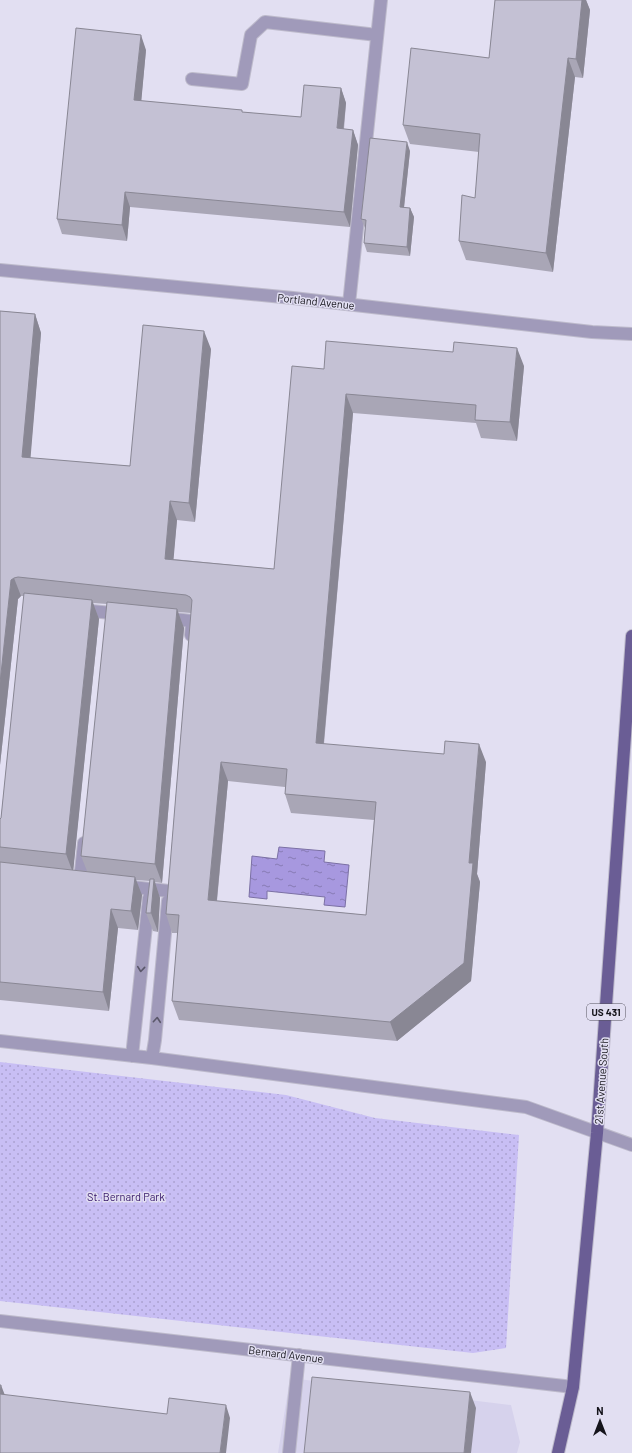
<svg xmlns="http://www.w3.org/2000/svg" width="632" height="1453" font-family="Barlow,sans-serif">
<defs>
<pattern id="park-dots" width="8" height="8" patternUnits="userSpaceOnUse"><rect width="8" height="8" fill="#c8bef4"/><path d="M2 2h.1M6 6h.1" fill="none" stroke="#aba2d1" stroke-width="1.8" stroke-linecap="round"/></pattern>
<pattern id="water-ripples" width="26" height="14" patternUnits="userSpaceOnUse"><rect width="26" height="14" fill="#a798df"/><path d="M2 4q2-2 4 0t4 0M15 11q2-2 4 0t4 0" fill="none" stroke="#877bb4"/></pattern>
</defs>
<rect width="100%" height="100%" fill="#e2dff2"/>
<path fill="#d6d2ec" d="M290 1378 511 1405 520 1442 517 1453H278Z"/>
<path fill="url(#park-dots)" d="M0 1062 286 1095 375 1118 519 1135 506 1348 473 1353 0 1301Z"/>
<path fill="url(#water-ripples)" stroke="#7b70a4" d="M279 847 325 851 324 862 349 865 345 907 324 905 325 897 267 891V899L249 897 252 856 277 859Z"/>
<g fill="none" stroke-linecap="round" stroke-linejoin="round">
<g stroke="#bdbacb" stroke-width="14">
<path id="minor" d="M192 79 242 84 251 35 265 22 377 35
M0 270 293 298 592 332 632 334
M349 304 381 0
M81 610 122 614
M164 618 192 621 191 635
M80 880 84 843
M122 886 169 891
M0 1041 152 1058 526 1107 632 1145
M132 1056 149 898
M152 1058 155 1040 168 901
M0 1321 573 1387
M289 1453 299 1355"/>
</g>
<g stroke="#bdbacb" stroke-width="14">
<path id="major" d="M558 1453 573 1387 597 1133 632 636"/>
</g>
<use href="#minor" stroke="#a09aba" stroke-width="12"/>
<use href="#major" stroke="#6a5d95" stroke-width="12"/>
</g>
<path fill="#a9a6b6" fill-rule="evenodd" d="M495 0H586L590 10 583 78 575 77 553 272 466 260 459 241 475 198 479 152 410 144 403 125 489 58Z
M146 50 141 101 242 110V112L301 117 341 88 346 103 344 129 353 130 358 145 350 227 130 207 127 241 62 234 57 219Z
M410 151 404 208H410L414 217 410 256 367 252 364 243 365 228 361 219Z
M0 311 35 314 41 333 30 458 130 466 211 349 195 522 177 520 173 559 274 569 324 369 524 366 517 441 481 438 476 423 353 413 324 744 486 762 477 874 480 882 471 981 397 1041 179 1020 172 1001 178 933H172L166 914 191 613 178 612 184 628 162 883 155 882 160 898 158 932 153 931 146 913 150 881 136 880 142 895 138 930 118 928 109 1011 0 1000V819L1 818 24 596H21L18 599 0 765ZM93 603 107 604 81 856 87 871 73 870 99 619ZM228 781 285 787V794L291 813 374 820 366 915 217 901Z"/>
<path fill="#898794" d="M582 0H586L590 10 583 78 576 59Z
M141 35 146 50 140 115 134 100Z
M568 58 575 77 553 272 546 253Z
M341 88 346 103 342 143 337 128Z
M353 130 358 145 350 227 344 212Z
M407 142 410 151 403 216 400 207Z
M125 192 130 207 127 241 122 225Z
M410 208 414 217 410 256 407 247Z
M35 314 41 333 29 476 22 457Z
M204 331 211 349 195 522 189 503Z
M517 348 524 366 517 441 510 422Z
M346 394 353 413 322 762 316 743Z
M170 501 177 520 172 577 165 559Z
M14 578 21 596 18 599 0 765V683L11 580Z
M92 600 99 619 73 873 66 854Z
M177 609 184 628 162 883 155 864Z
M479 744 486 762 477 874 480 882 471 981 397 1041 390 1022 469 863Z
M221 762 228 781 215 919 208 900Z
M135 877 142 895 138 930 131 911Z
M154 879 160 898 158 932 151 913Z
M111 909 118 928 109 1011 103 992Z
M1 1385 6 1398 0 1394Z
M470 1392 476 1408 471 1453H464Z
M226 1405 230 1418 226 1453H220Z"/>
<path fill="#c4c1d4" stroke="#898794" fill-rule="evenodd" d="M495 0H582L576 59 568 58 546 253 459 241 462 195 475 198 480 134 403 125 411 48 489 58Z
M76 28 141 35 134 100 242 110V112L301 117 304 85 341 88 337 128 353 130 344 212 125 192 122 225 57 219Z
M370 138 407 142 400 207 410 208 407 247 364 243 366 220 361 219Z
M0 311 35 314 22 457 130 466 143 325 204 331 189 503 170 501 165 559 274 569 292 366 324 369 326 341 453 352 454 342 517 348 510 422 475 420 476 405 346 394 316 743 444 754 445 741 479 744 469 863H473L464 963 390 1022 172 1001 179 915 166 914 192 600 190 597 186 595 18 577 14 578 11 580 0 683ZM221 762 287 769 285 794 376 802 366 915 208 900Z
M24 593 92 600 66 854 0 847V819L1 818Z
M107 602 177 609 155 864 81 856Z
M0 862 135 877 131 911 111 909 103 992 0 982Z
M150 879H154L151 913H146Z
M312 1377 470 1392 464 1453H304Z
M0 1385H1L0 1394 167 1414 169 1398 226 1405 220 1453H0Z"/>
<defs><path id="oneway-chevron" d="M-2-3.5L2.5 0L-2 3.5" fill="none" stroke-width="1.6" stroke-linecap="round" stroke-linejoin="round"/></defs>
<g stroke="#5a576a">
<use href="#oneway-chevron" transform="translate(141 969) rotate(96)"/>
<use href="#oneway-chevron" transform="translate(157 1020) rotate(-85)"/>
</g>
<g text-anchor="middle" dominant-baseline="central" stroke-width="3" stroke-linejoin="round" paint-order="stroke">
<rect fill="#e2dff2" stroke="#52515c" stroke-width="1" x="587" y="1004" width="38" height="16" rx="3"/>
<g font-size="10" font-weight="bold" fill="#15141b">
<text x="606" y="1012">US 431</text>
</g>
<g font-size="11" fill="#15141b" stroke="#e2dff2">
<text transform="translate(316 301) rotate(6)">Portland Avenue</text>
<text transform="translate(601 1081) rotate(-86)">21st Avenue South</text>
<text transform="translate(286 1354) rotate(7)">Bernard Avenue</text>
</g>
<g font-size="11" fill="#341568" stroke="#e2dff2">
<text x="126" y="1196">St. Bernard Park</text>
</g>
</g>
<g transform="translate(600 1421)" stroke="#e2dff2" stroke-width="3" paint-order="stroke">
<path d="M0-3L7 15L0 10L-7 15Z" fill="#15141b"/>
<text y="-6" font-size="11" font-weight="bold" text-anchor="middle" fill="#15141b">N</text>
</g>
</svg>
